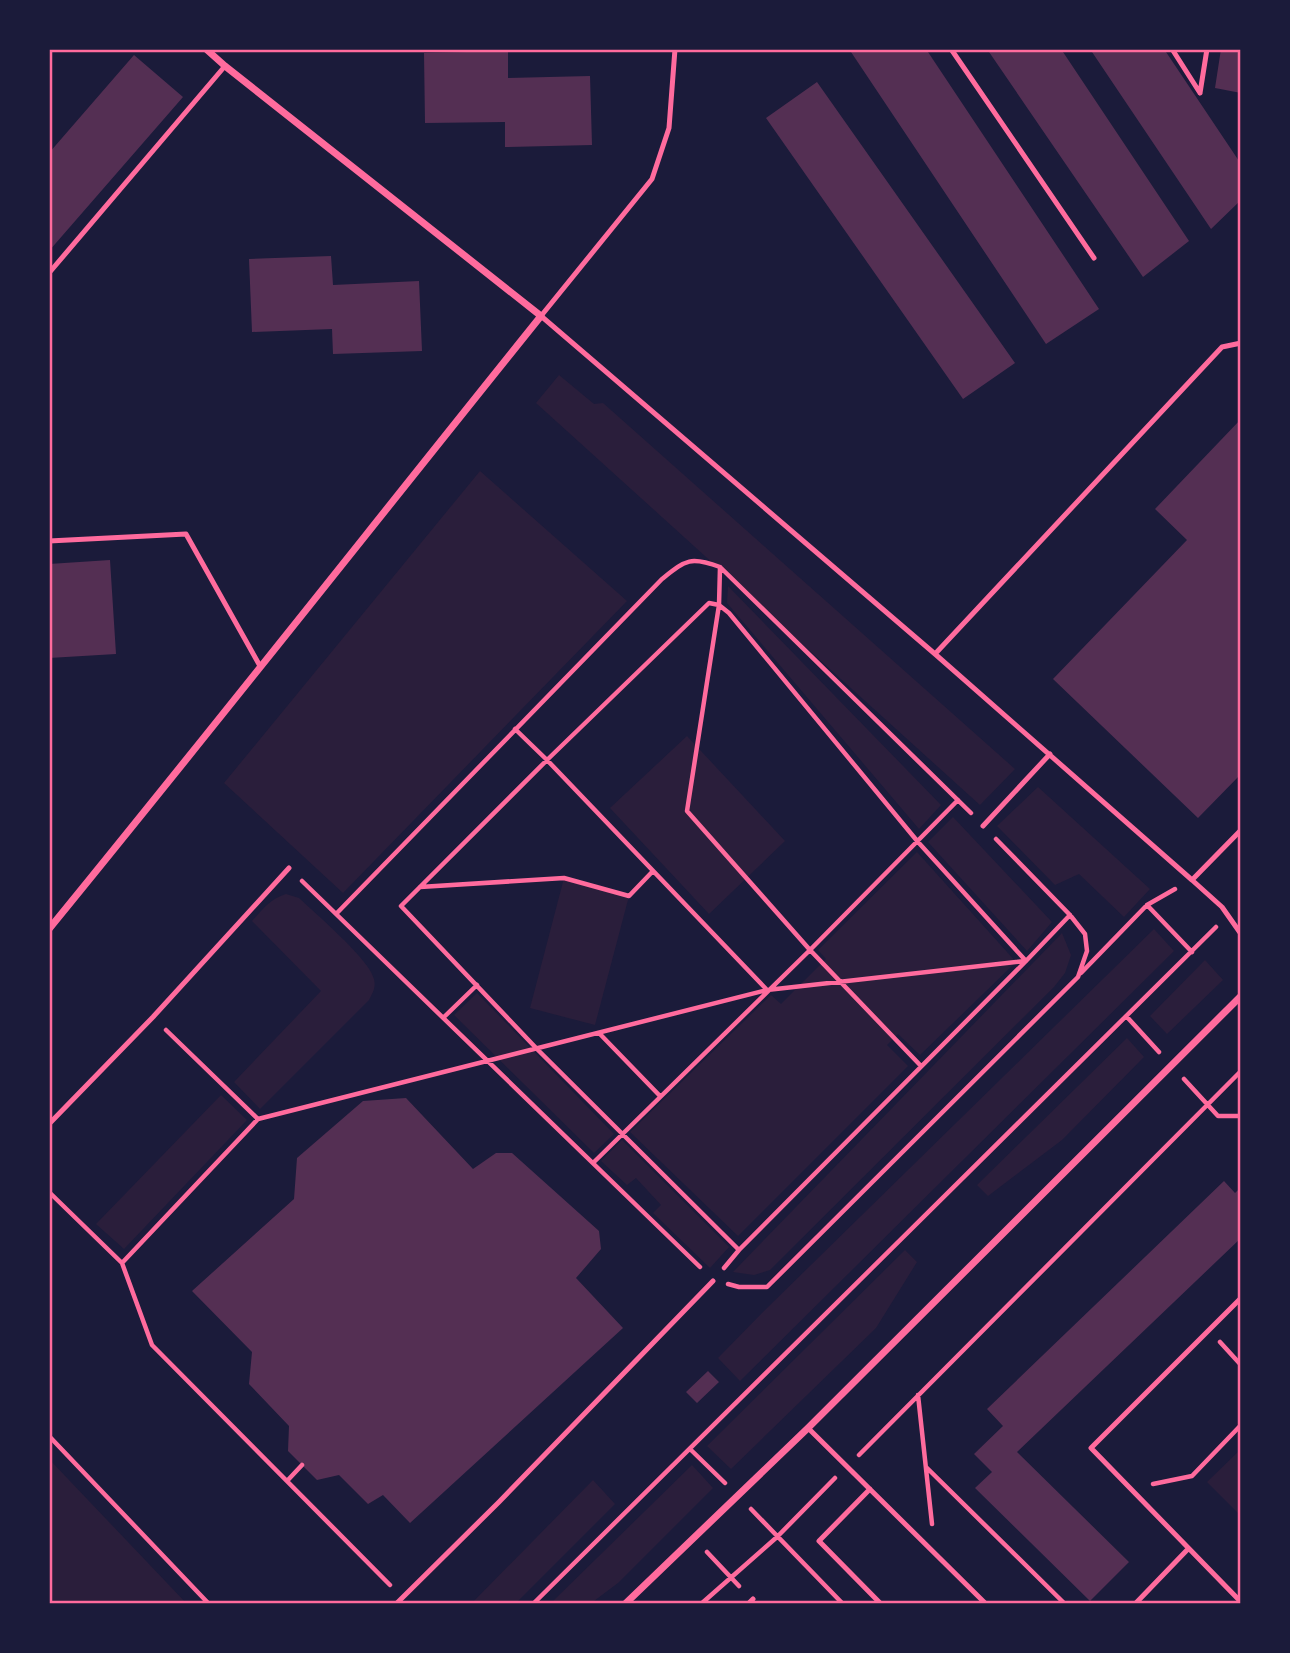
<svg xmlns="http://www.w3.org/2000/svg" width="1290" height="1653" font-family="'Alegreya Sans',sans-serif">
<rect width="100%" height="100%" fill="#1b1b3a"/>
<path fill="#2a1e3b" d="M559 375 594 404 603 403 1015 769 980 805 536 403Z
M480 471 627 601 343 893 224 783Z
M728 586 941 805 919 829 727 603Z
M687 736 785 841 709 914 610 808Z
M1038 787 1150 889 1124 917 1079 874 1055 885 997 826Z
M953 817 1052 922 1027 951 928 842Z
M917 852 1016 962 920 1055 898 1034 887 1045 908 1066 738 1236 630 1132 771 995 781 1004 826 959 818 950Z
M564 878 629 896 595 1025 530 1008Z
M286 894 299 898C316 914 370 960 374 979 376 988 373 992 369 1000L260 1109 234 1082 321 991 252 921C263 909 270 899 286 894Z
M1154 929 1174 951 740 1381 718 1358 763 1312Z
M1062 933 1071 955 1065 973 1054 987 770 1270 754 1275 733 1272Z
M1205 960 1223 980 1167 1034 1150 1016Z
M477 993 614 1134 594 1153 454 1015Z
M1127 1038 1144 1057 1062 1140 988 1196 977 1185Z
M221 1095 247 1120 124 1249 96 1224Z
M622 1140 729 1247 710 1268 653 1213 661 1205 636 1178 627 1185 601 1161Z
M905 1250 917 1262 876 1328 731 1469 707 1446Z
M1241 1449V1516L1207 1482Z
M49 1459 187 1604H49Z
M692 1465 713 1488 618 1583 590 1604H550Z
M593 1480 615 1504 515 1604H471Z"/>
<path fill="#542f53" d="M849 49H926L1099 309 1046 344Z
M987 49H1061L1189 241 1143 277Z
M1090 49H1164L1241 164V200L1211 229Z
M1221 49H1241V93L1215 88Z
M508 51V78L590 76 592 145 505 147V122L425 123 424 53Z
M134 55 183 97 49 251V153Z
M817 82 1015 363 963 399 766 118Z
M331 256 333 285 419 281 422 351 333 354 332 329 252 332 249 259Z
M1241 419V774L1198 818 1053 679 1187 540 1155 509Z
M110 560 116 654 49 658V564Z
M406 1098 473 1169 496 1153H512L599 1231 601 1249 576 1278 623 1328 410 1523 383 1495 368 1504 339 1475 317 1480 288 1451 289 1426 249 1384 252 1352 192 1291 294 1199 297 1158 363 1101Z
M1224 1181 1235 1193 1241 1187V1238L1017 1452 1129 1562 1090 1601 975 1488 992 1472 974 1454 1003 1426 987 1409Z
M708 1371 719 1382 697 1403 686 1392Z"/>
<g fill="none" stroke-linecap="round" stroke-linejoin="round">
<path stroke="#ff6b9d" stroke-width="4.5" d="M515 729 547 760 767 990
M302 881 700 1267
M420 887 564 878 629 896 653 871
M1147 905 1192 952
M337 913 662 579C686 560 690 556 720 567L971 813
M1026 961 918 842 729 613 719 605 709 603 547 760 401 906 537 1049 739 1250 1026 961 1070 915
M1081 973 1147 905 1175 889
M444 1017 477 985
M1127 1017 1159 1052
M166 1030 258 1119
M599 1033 660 1096
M921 1066 810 950 958 800
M1184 1079 1218 1116H1241
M593 1163 810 950 687 811 719 605 720 567
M49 1192 122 1263 152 1345 390 1585
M122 1263 258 1119 767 990 1025 961
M724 1268 739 1250
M728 1284 739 1287H767L1078 977 1087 951 1085 934 1070 915 996 839
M1220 1342 1241 1365
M918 1395 932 1524
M49 1436 209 1604
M690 1449 725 1483
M859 1455 1241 1071
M926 1467 1065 1604
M287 1481 302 1465
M1153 1484 1192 1476 1241 1425
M751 1509 843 1604
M707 1552 739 1586
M533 1604 1216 927
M701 1604 777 1537 835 1478"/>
<path stroke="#ff6b9d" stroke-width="5" d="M675 49 669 128 652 179 541 316 935 654 1192 880 1241 830
M951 49 1094 258
M1172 49 1200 93
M1200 93 1207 49
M49 273 225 66
M49 541 186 534 260 666
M935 654 1222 347 1241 343
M983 826 1050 754
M1192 880 1222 907 1241 934
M49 1124 153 1017 289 868
M1241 1298 1091 1448 1241 1602
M808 1428 986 1604
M870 1489 819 1541 881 1604
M396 1604 499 1502 713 1281
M748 1604 753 1599
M1135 1604 1188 1549"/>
<path stroke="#ff6b9d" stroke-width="7" d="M49 929C215 726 377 520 541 316L225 66 206 49
M625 1604 808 1428 1241 996"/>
</g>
<rect width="1290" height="1653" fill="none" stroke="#1b1b3a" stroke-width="102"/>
<rect x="51" y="51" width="1188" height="1551" fill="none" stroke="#ff6b9d" stroke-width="2.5"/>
</svg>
